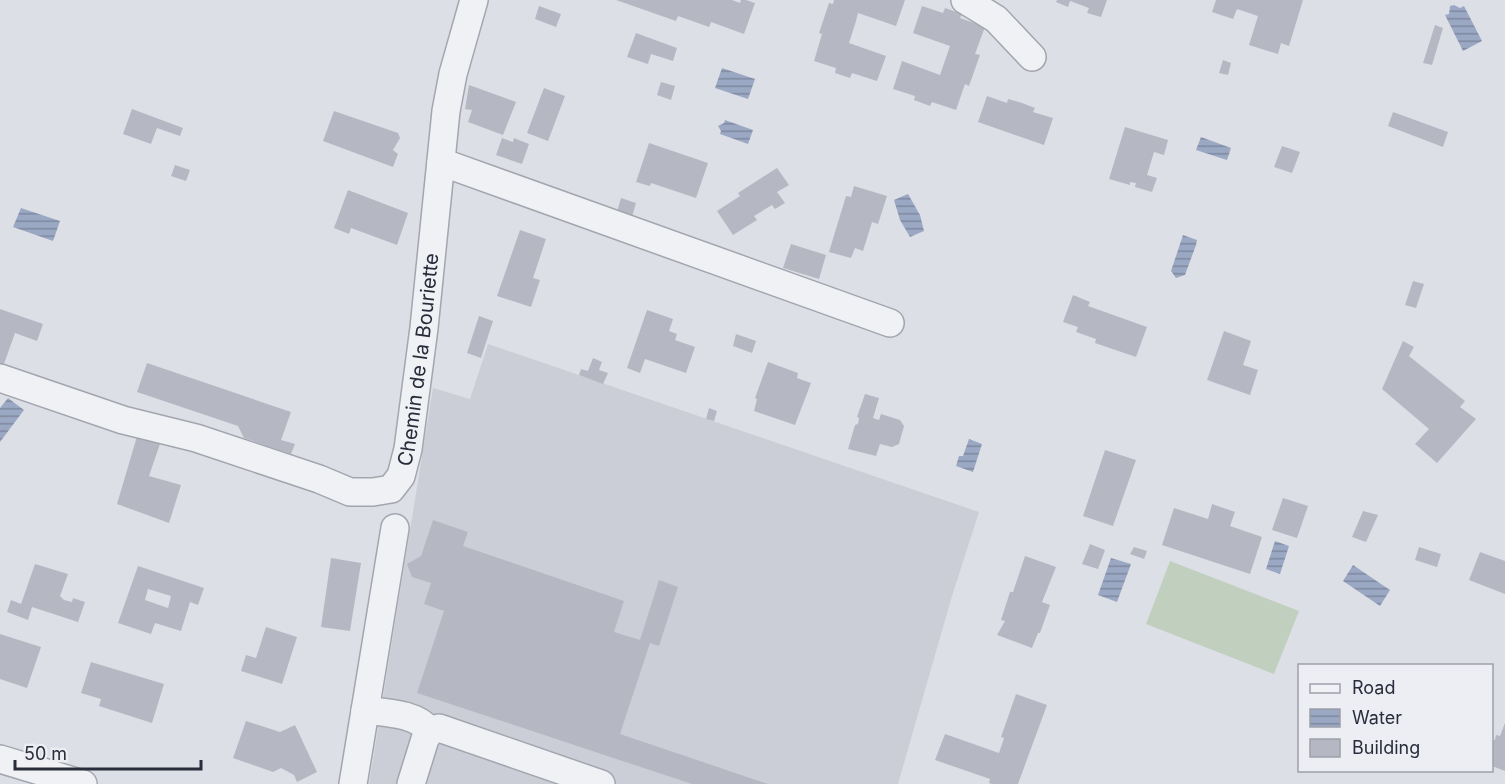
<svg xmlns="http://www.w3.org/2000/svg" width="1505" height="784" font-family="Inter,sans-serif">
<defs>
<pattern id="water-rules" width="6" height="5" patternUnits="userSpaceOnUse" patternTransform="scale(1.5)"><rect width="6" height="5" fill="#9ba8c3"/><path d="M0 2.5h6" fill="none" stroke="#7e89a0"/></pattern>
</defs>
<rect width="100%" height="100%" fill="#dddfe6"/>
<path fill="#ccced7" d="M488 344 979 512 952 596 898 784H369L433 388 470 399Z"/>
<path fill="#c1cfbf" d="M1170 561 1299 611 1274 674 1146 624Z"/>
<path fill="url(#water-rules)" d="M1454 5 1460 8 1464 6 1482 41 1463 51 1445 15 1449 14 1450 6Z
M722 68 755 79 748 99 715 88Z
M725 120 753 130 748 144 720 134 721 131 718 126 724 123Z
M1201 137 1231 148 1227 160 1196 150Z
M908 194 920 215 924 231 910 237 900 220 894 200Z
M21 208 60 221 53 241 13 227Z
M1183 235 1197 240 1196 245 1185 275 1176 278 1171 271Z
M8 398 24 410 0 442V408Z
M969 439 982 444 973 472 956 466 959 456H963Z
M1275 541 1289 546 1280 574 1266 569Z
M1111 558 1131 564 1117 602 1098 595Z
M1353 565 1390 590 1380 606 1343 581Z"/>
<path fill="#b5b8c2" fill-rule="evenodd" d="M616 0H732L740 3 741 0H746L755 3 744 34 711 22 709 27 678 16 676 21Z
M834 0H905L896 26 858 13 856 21 849 43 886 56 877 81 852 73 850 78 835 73 836 68 814 61 822 34 819 33 829 3 833 4Z
M1057 0H1107L1101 17 1087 13 1089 8 1070 1 1068 7 1056 2Z
M1216 0H1303L1289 46 1281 43 1278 54 1249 45 1258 16 1237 9 1233 19 1212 12Z
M539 6 561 14 556 27 535 19Z
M922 6 943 13 945 8 962 14 960 18 985 27 975 54 980 55 969 86 965 84 956 110 932 102 930 106 914 100 915 96 893 89 902 61 940 75 950 46 913 33Z
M1435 25 1443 28 1432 65 1423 63Z
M636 33 677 48 673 61 651 54 648 64 627 57Z
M1223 60 1231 63 1228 75 1219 73Z
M661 82 675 86 671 100 657 95Z
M469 85 516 102 503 135 468 122 472 110 465 109Z
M544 88 565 96 548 141 527 133Z
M987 96 1007 103 1008 99 1022 103 1035 108 1033 112 1053 118 1044 145 978 122Z
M132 109 183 128 180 136 157 128 151 144 123 134Z
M334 111 398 133 400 138 393 150 398 154 393 167 323 141Z
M1393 112 1448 132 1443 147 1388 126Z
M1125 127 1168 140 1164 155 1154 152 1147 175 1157 178 1152 192 1135 187 1136 183 1130 182V185L1109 179Z
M502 138 513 142 514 138 529 144 522 164 496 155Z
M649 143 708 163 696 198 651 183 650 186 636 182Z
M1282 146 1300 152 1292 173 1274 167Z
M175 165 190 170 186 181 171 176Z
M777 168 789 185 777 192 785 203 775 209 772 205 754 216 757 220 733 235 717 211 740 196 738 193Z
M854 186 887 196 878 224 872 222 863 251 855 248 851 258 829 252 846 196 851 197Z
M348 190 408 213 397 245 351 228 349 234 334 228Z
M621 198 636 203 631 220 616 215Z
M520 230 546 239 533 278 540 280 531 307 497 296Z
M791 244 826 255 819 279 783 268Z
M1413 281 1424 284 1416 308 1405 305Z
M1073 295 1090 302 1088 306 1147 327 1136 357 1095 343 1096 339 1076 332 1078 327 1063 322Z
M0 309 43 324 37 341 15 333 0 375Z
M647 310 673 319 669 331 677 334 675 340 695 347 686 373 645 359 640 373 627 368Z
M479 316 493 321 481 358 467 353Z
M1224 331 1251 341 1243 365 1258 370 1250 395 1207 380Z
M736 334 756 341 752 353 733 346Z
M1403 341 1414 347 1409 356 1465 401 1460 407 1476 419 1437 463 1415 444 1429 429 1382 389Z
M593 358 602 362 599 370 608 373 603 384 579 375 581 369 588 371Z
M768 362 798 373 797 378 811 383 795 425 754 411 757 399 755 398Z
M147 363 291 412 281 440 295 444 291 454 244 438 238 426 137 392Z
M865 394 879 398 873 418 879 420 881 414 900 420 904 426 899 444 892 447 880 444 876 456 848 449 855 425 858 424 859 418 857 417Z
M709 408 717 411 714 421 706 419Z
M138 433 161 441 149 476 181 485 169 523 117 504Z
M1105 450 1136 460 1113 526 1083 516Z
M1283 498 1308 506 1297 538 1272 530Z
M1212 504 1235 512 1230 526 1262 537 1250 574 1162 545 1174 508 1208 519Z
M1363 511 1378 515 1366 542 1352 537Z
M433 520 468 532 463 546 624 601 614 632 640 640 659 580 678 587 659 646 650 643 620 734 768 784H692L417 693 444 611 424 604 431 583 412 577 407 564 421 556Z
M1090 544 1105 550 1098 569 1082 564Z
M1134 547 1147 551 1144 559 1130 554Z
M1419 547 1441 554 1437 567 1415 560Z
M1480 552 1505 561V594L1469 580Z
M1025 556 1056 567 1042 602 1050 605 1040 633H1038L1032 648 997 635 1005 621 1001 620 1010 592H1013Z
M331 558 361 563 350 631 321 627Z
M35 564 68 574 60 596 64 600 72 602 73 598 85 602 78 622 32 607 28 620 7 612 11 600 21 604Z
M138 566 204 588 198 605 190 602 181 631 155 623 151 634 118 623ZM148 589 171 596 168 608 145 600Z
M266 627 297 637 282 684 241 671 246 655 256 658Z
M0 634 41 647 27 688 0 679Z
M91 662 164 684 152 723 99 706 101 699 81 693Z
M1016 694 1047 705 1018 784H992L989 783 990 779 935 760 945 734 999 753 1004 738 1001 737Z
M246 721 280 732 295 725 317 772 297 782 294 775 281 768 273 772 233 758Z
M1505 723V771L1492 766V740H1495L1496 735 1500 736Z"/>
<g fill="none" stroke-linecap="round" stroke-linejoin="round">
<g stroke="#a3a6af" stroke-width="30">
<g id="minor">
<path d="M965 0 996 19 1032 57"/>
<path d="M441 162 890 323"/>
<path id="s1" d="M0 378 123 420 196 438 319 479 350 492H373L391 489 401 476 408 449 424 328 446 111 453 74 474 0"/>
<path d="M365 710C387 713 416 713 430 731"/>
<path d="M0 759 83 784"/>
<path d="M353 784 395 528"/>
<path d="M411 784 425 739 430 731 439 728 601 784"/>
</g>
</g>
<use href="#minor" stroke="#f0f1f5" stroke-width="27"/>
</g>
<g text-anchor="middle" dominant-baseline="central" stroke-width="6" stroke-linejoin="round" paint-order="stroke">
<g font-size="20" fill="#282c3b" stroke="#edeef4">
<text stroke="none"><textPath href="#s1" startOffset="544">Chemin de la Bouriette</textPath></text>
</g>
</g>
<rect x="1298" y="664" width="195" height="108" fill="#edeef4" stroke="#9ea0aa" stroke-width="1.5"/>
<rect x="1310" y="684" width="30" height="9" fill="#f0f1f5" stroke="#9ea0aa" stroke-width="1.5"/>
<text x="1352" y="694" font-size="18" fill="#282c3b">Road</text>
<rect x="1310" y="709" width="30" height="18" fill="url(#water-rules)" stroke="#9ea0aa" stroke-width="1.5"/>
<text x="1352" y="724" font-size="18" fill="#282c3b">Water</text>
<rect x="1310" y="739" width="30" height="18" fill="#b5b8c2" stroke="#9ea0aa" stroke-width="1.5"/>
<text x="1352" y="754" font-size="18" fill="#282c3b">Building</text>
<path d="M15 760v9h186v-9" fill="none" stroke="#282c3b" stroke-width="3"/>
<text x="24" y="760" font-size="18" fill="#282c3b" stroke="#edeef4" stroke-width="4.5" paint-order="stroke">50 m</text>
</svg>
